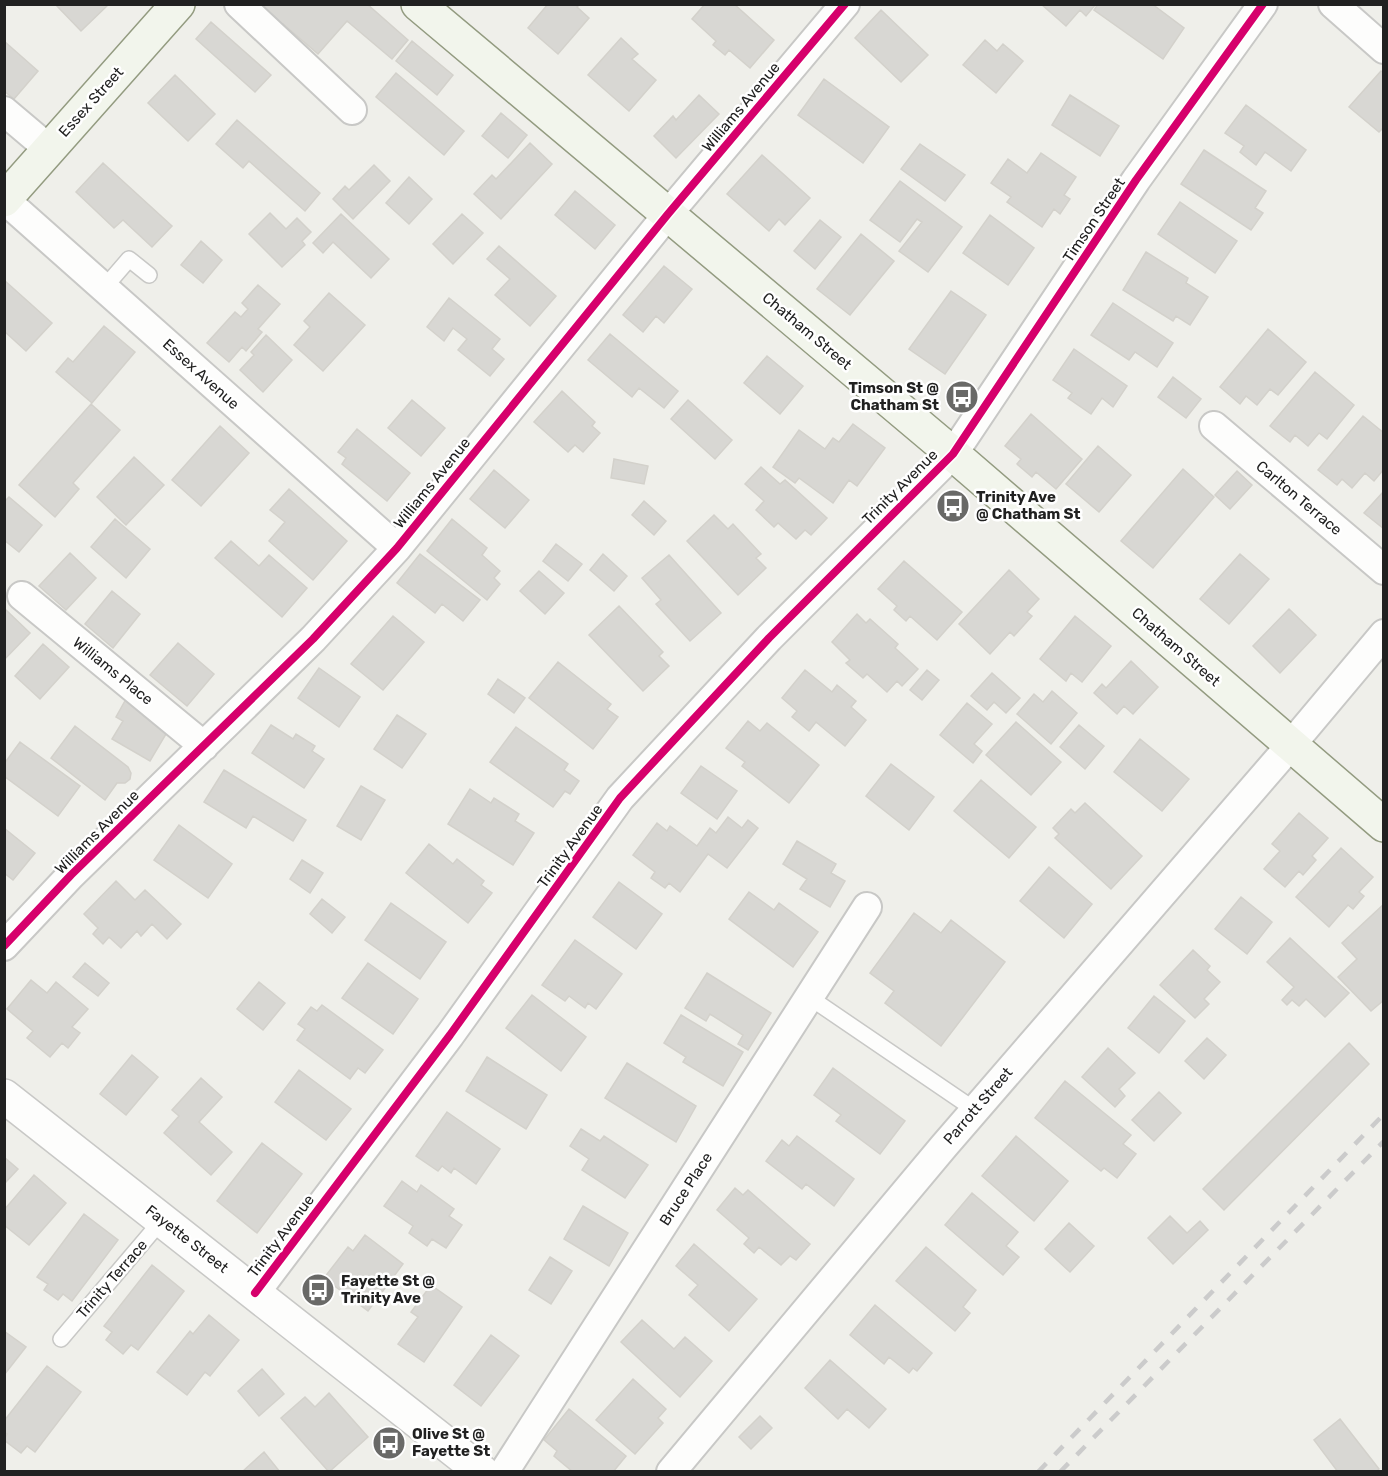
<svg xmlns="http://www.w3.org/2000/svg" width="1388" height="1476" font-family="Rubik,sans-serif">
<rect width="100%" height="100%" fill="#efefea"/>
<path fill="#d8d7d3" stroke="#d3d1cb" stroke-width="1.5" d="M55 4H109L81 31Z
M249 4H367L408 40 392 59 347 21 318 54 283 24 278 29Z
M548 4H580L577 7 589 18 558 54 528 28Z
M705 4H734L774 40 750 68 729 50 725 55 713 45 716 41 692 19Z
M1041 4H1096L1086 16 1080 10 1066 26Z
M1098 4H1152L1184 28 1163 59 1094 10Z
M881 10 928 55 901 82 855 38Z
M211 22 271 75 255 92 196 39Z
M621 38 638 54 632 59 656 80 629 111 588 75Z
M985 40 997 51 1003 44 1023 61 996 93 963 65Z
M4 41 38 71 14 99 4 91Z
M412 41 453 75 437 95 396 61Z
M1381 71 1384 73V127L1379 132 1349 107Z
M396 73 464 131 444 155 376 97Z
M175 75 215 114 188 141 148 103Z
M824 79 889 127 863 163 798 115Z
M699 95 719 114 676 158 654 136 673 116 676 120Z
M1070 95 1119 126 1100 156 1052 125Z
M1246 105 1306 150 1291 171 1265 152 1256 165 1240 152 1244 146 1225 133Z
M501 113 527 135 508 158 482 136Z
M237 120 320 193 305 211 249 161 243 168 216 144Z
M530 143 552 164 501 219 474 194 492 175 496 179Z
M920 144 965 175 945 201 901 169Z
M1204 150 1266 191 1255 208 1263 213 1251 230 1181 184Z
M1041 153 1076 177 1064 195 1070 199 1060 214 1054 209 1042 227 1007 202 1011 197 991 183 1008 159 1027 173Z
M762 155 810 198 785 225 779 219 769 231 727 194Z
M103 163 172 226 152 247 123 220 114 228 76 192Z
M374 165 390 181 353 219 333 199 345 186 349 190Z
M409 177 432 199 409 224 386 203Z
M900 181 962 227 928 272 899 251 922 222 917 219 900 242 870 220Z
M575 191 615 225 595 249 555 215Z
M1180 202 1237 241 1215 273 1158 234Z
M270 213 286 229 297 218 311 232 302 241 305 245 282 267 249 234Z
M341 214 389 259 371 278 333 242 323 253 313 243Z
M462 214 483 233 453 264 433 244Z
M990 215 1034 248 1008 285 963 253Z
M820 220 841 237 815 269 794 251Z
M861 234 894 261 850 315 817 289Z
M201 241 222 260 203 283 181 265Z
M499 246 556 296 530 326 495 295 510 279 487 259Z
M1146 252 1188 278 1186 283 1208 297 1190 325 1176 316 1173 321 1123 290Z
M664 266 692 289 664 323 656 316 643 332 623 315Z
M4 280 52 323 26 351 4 331Z
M258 285 280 304 258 329 262 332 246 351 242 347 229 362 207 343 235 312 241 317 248 309 242 303Z
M951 291 986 315 945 374 909 349Z
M329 293 365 325 323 371 294 345 310 327 304 321Z
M449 298 500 339 492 349 504 359 490 376 458 350 467 339 453 328 444 341 427 327Z
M1113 303 1173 343 1157 367 1135 352 1129 360 1091 335Z
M104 326 135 352 92 403 56 372 68 358 73 362Z
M1268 329 1306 362 1278 395 1270 389 1257 405 1246 396 1240 404 1220 387Z
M610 334 678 391 664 408 639 388 632 397 588 360Z
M266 335 292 360 263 392 240 370 254 355 251 352Z
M1074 349 1127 386 1113 407 1102 398 1091 414 1068 398 1072 393 1053 380Z
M767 356 803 386 780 414 744 383Z
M1315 372 1354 405 1327 439 1319 433 1308 446 1295 435 1290 442 1270 426Z
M1173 377 1201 399 1186 418 1158 397Z
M562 391 595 422 592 426 600 433 583 452 575 445 568 452 534 422Z
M412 400 445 428 421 456 388 428Z
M688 400 732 440 715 459 671 419Z
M91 404 120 430 73 483 79 489 55 517 19 485Z
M1031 414 1082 459 1056 489 1036 472 1032 477 1017 464 1021 459 1005 446Z
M1363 416 1384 433V469L1374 481 1365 473 1352 488 1342 479 1337 485 1318 470Z
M853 424 885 448 857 486 849 480 833 503 799 478 795 483 773 467 799 430 825 449 833 438 839 442Z
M220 426 249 453 201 506 172 480Z
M357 429 410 473 387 501 342 464 346 458 338 452Z
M1098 446 1131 475 1099 512 1066 484Z
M134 457 164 485 126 525 97 497Z
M614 459 648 466 644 484 611 478Z
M761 467 780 484 785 480 827 518 811 535 805 530 796 539 778 523 774 527 756 510 764 501 745 484Z
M1183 469 1214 497 1153 568 1121 541Z
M494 470 529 500 505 528 470 499Z
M1237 471 1252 485 1230 509 1215 495Z
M289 489 347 541 313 580 269 541 285 522 270 510Z
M1384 491V529L1364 513Z
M9 497 42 525 19 552 4 540V502Z
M644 501 666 521 654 535 632 515Z
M714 515 728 529 733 524 761 554 756 558 766 568 738 595 687 541Z
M115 519 150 549 126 578 91 547Z
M452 519 487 548 482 555 500 571 494 578 500 584 487 600 427 551Z
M231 541 259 566 269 555 307 588 282 617 215 558Z
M556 544 582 564 568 581 543 561Z
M70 553 96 578 66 610 39 586Z
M420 554 480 600 463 621 442 604 435 613 397 583Z
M603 554 627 576 614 591 590 570Z
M1240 554 1269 579 1229 624 1200 599Z
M669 555 721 613 690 641 656 604 661 600 642 578Z
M904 561 962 612 937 640 910 616 906 621 894 610 897 606 878 589Z
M1009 570 1039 599 1027 612 1032 616 1014 636 1010 632 990 654 959 624Z
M539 571 564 593 545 614 520 591Z
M112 591 140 614 113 648 85 624Z
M619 606 663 652 659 656 669 666 643 691 589 635Z
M5 609 30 633 4 660V610Z
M1289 609 1316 635 1280 673 1253 646Z
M857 614 866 623 870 619 898 644 895 648 918 669 902 686 897 681 887 692 867 674 863 678 846 663 850 660 832 642Z
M393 616 424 642 383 690 351 664Z
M1075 616 1111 646 1082 682 1071 673 1066 681 1040 659Z
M178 643 214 674 187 706 150 675Z
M43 644 69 667 40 699 15 676Z
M1131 661 1158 687 1133 714 1124 706 1117 714 1094 693 1102 684 1106 688Z
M558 662 611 704 607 709 618 717 593 749 529 698Z
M319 668 360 697 339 727 298 698Z
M805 670 832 692 837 685 856 701 851 707 866 720 845 746 816 722 809 731 792 717 797 711 782 698Z
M927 670 939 680 922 700 910 690Z
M992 673 1020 698 1006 713 994 702 987 710 971 696Z
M498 679 525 698 514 713 488 694Z
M1052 691 1077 713 1051 744 1017 714 1034 694 1043 702Z
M126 699 169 729 150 761 112 739 123 721 116 717Z
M967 703 992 724 974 744 982 751 973 763 940 735Z
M397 715 426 734 402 768 374 749Z
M748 721 760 731 767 723 819 765 789 803 742 766 745 762 726 748Z
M1016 722 1061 762 1031 795 986 755Z
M271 725 293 739 296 734 315 746 312 751 324 759 304 788 252 753Z
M1079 725 1104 746 1085 769 1060 747Z
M75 726 128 767 131 773 130 779 125 783H117L105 800 51 758Z
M516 727 568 764 564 770 579 781 570 794 565 791 553 807 490 762Z
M1140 739 1189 779 1162 811 1114 772Z
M20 742 80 786 58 816 4 776V764Z
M891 764 934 797 909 830 866 796Z
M701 766 737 791 717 819 681 793Z
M224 770 306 820 293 841 253 816 246 828 204 802Z
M981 780 1036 827 1009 858 954 811Z
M361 786 385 800 361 840 337 826Z
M470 789 491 803 494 798 519 814 515 821 534 833 513 865 448 824Z
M1085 803 1142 856 1111 889 1055 838 1059 834 1053 828 1071 809 1075 813Z
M1299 813 1328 838 1312 856 1316 860 1303 875 1299 871 1285 887 1264 869 1280 851 1272 844Z
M728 817 742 828 748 820 758 828 727 868 708 854 680 892 669 883 665 888 651 878 655 872 633 855 657 823 667 831 670 826 697 846 710 828 716 833Z
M179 825 232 864 208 898 154 860Z
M4 828 35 853 13 880 4 873Z
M797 841 836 864 831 873 845 881 830 907 800 889 807 879 783 864Z
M429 844 453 864 457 859 484 881 481 885 492 893 468 923 406 873Z
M1341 848 1373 877 1359 892 1364 896 1353 909 1348 905 1329 927 1296 897Z
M302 860 323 873 310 893 290 879Z
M1049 867 1092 904 1064 938 1020 901Z
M116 881 135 900 145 890 181 924 167 939 152 924 141 936 137 931 121 948 109 937 103 944 93 934 98 928 84 914Z
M619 882 662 914 636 949 593 917Z
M749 892 774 910 779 903 818 932 793 967 729 919Z
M1241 897 1272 922 1247 954 1215 929Z
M322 899 345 917 332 933 310 914Z
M391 903 446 942 420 979 365 940Z
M1384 904V1000L1371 1011 1338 977 1357 959 1342 943Z
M914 913 941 933 951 920 1005 962 941 1046 885 1003 894 991 870 973Z
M1290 938 1349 993 1325 1017 1306 999 1299 1006 1292 1000 1287 1005 1282 1000 1294 987 1267 962Z
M575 940 622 974 596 1009 588 1003 585 1008 569 996 565 1001 542 985Z
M1193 950 1210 966 1207 970 1220 982 1204 999 1209 1004 1195 1018 1160 985Z
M85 963 109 983 98 996 73 977Z
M368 963 418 999 393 1034 342 998Z
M707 973 771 1013 748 1050 738 1044 743 1035 710 1014 706 1021 685 1008Z
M31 980 47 993 56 982 88 1009 72 1027 80 1033 68 1048 62 1043 50 1057 27 1038 33 1031 7 1009Z
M259 982 285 1003 263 1030 237 1009Z
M532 995 586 1037 561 1071 506 1028Z
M1154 996 1185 1021 1159 1053 1128 1028Z
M322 1005 383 1050 365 1073 358 1068 350 1079 297 1040 305 1029 298 1024 311 1007 317 1011Z
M681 1015 743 1052 723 1086 683 1062 686 1057 664 1043Z
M1207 1038 1226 1055 1204 1079 1185 1061Z
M1349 1043 1369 1064 1224 1210 1203 1189Z
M1108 1048 1135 1073 1119 1089 1125 1096 1115 1107 1082 1077Z
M132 1055 158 1077 126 1115 100 1094Z
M487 1057 547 1095 526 1129 466 1091Z
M627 1063 696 1106 676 1142 605 1098Z
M833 1068 905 1121 880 1154 836 1121 841 1115 814 1095Z
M299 1070 351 1109 326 1140 275 1102Z
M201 1078 222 1097 199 1122 232 1152 211 1175 164 1133 179 1116 172 1110Z
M1065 1081 1131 1135 1123 1144 1136 1154 1117 1178 1104 1168 1101 1171 1035 1118Z
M1159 1092 1181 1113 1154 1141 1132 1120Z
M447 1112 500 1149 476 1184 454 1168 451 1173 442 1166 438 1171 416 1156Z
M581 1129 600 1141 604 1136 648 1165 625 1198 582 1170 589 1159 570 1146Z
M797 1136 854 1179 834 1206 806 1184 802 1189 766 1161 782 1140 789 1146Z
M1016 1136 1068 1181 1034 1221 982 1176Z
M262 1143 302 1174 257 1233 217 1201Z
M4 1157 18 1169 4 1184Z
M34 1175 66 1203 29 1245 4 1225V1210Z
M402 1181 417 1192 421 1185 454 1209 449 1216 462 1225 446 1248 432 1239 427 1246 409 1233 413 1226 384 1206Z
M735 1188 743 1195 748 1190 810 1244 796 1260 790 1256 781 1265 759 1247 754 1253 744 1244 749 1238 717 1210Z
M972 1193 1018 1232 1006 1246 1019 1257 1003 1275 945 1225Z
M583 1206 628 1233 609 1266 564 1239Z
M84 1214 118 1240 72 1301 63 1294 58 1300 44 1290 48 1284 37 1277Z
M1170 1216 1187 1233 1200 1221 1208 1230 1173 1264 1148 1238Z
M1069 1223 1094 1246 1070 1272 1045 1249Z
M365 1235 403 1264 368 1311 324 1278 348 1247 353 1251Z
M694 1244 757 1299 729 1331 689 1295 698 1285 676 1266Z
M926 1247 976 1290 963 1307 970 1313 955 1331 896 1281Z
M550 1257 572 1271 551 1304 529 1290Z
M152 1265 184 1291 138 1350 131 1345 123 1354 106 1340 112 1332 104 1326Z
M431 1285 462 1307 424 1362 398 1344 418 1317 411 1312Z
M875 1305 932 1353 917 1371 913 1368 909 1373 889 1357 884 1364 850 1335Z
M209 1315 239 1340 210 1376 205 1372 187 1395 157 1372 190 1331 193 1334Z
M642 1320 674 1349 685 1337 712 1361 680 1397 621 1342Z
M4 1331 26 1347 4 1375Z
M491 1335 519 1356 481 1406 454 1385Z
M830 1360 886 1409 869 1428 847 1409 838 1419 805 1388Z
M47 1366 81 1392 35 1452 27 1446 21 1453 4 1440 7 1434 4 1432V1421Z
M262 1369 284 1394 259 1416 238 1391Z
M633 1379 666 1409 658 1418 663 1423 635 1454 596 1420Z
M329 1393 368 1437 329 1472 281 1418 305 1397 315 1407Z
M569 1409 626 1456 613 1472H573L554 1456 557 1451 544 1440Z
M760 1416 772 1428 751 1449 739 1437Z
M1340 1419 1379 1469 1376 1472H1338L1314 1440Z
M264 1452 280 1472H242Z"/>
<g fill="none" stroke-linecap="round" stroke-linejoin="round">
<g stroke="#c8c8c6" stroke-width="18">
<path id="service" d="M104 288 129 259 149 275
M809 997 975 1110
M61 1339 162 1220"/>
</g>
<g stroke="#c8c8c6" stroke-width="32">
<path id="minor" d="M239 4 352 110
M1333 4 1384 49
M4 111 49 149
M5 200 397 548
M1214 426 1384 570
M22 596 204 746
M4 946 71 875 313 639 397 548 668 214 845 4
M255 1293 450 1035 620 798 769 638 953 454 1136 180 1263 4
M504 1472 867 907
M671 1472 944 1146 1290 746 1384 634"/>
</g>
<g stroke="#c8c8c6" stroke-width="36">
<path id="tertiary" d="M4 1096 482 1472"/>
</g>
<g stroke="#939b80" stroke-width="36">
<path id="secondary" d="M418 4 953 454 1384 825
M4 200 178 4"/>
</g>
<use href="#service" stroke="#fdfdfc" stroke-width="15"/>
<use href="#minor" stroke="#fdfdfc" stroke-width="28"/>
<use href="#tertiary" stroke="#fdfdfc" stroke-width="33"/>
<use href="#secondary" stroke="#f2f5ec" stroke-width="33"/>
<path stroke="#cbcbcb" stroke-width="4.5" stroke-dasharray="12 12" stroke-linecap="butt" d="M1038 1472 1384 1114
M1060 1472 1384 1141"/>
<g stroke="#fff" stroke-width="11">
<path id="cycleway" d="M4 946 71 875 313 639 397 548 668 214 845 4
M255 1293 450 1035 620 798 769 638 953 454 1136 180 1263 4"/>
</g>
<use href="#cycleway" stroke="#d6006c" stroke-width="8"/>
</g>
<defs>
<g id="bus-disc" transform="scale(1.725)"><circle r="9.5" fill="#696967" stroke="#fff"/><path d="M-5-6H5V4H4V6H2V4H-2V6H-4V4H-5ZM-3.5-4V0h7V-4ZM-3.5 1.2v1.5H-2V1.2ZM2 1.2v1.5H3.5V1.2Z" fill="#fff"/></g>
</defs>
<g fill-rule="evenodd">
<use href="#bus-disc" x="962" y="397"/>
<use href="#bus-disc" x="953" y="506"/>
<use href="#bus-disc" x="318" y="1290"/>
<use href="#bus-disc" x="389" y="1443"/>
</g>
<g text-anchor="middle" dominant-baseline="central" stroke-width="5" stroke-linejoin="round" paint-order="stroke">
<g font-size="15" fill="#212121" stroke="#fff">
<text transform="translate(91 102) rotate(-48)">Essex Street</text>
<text transform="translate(741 107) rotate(-50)">Williams Avenue</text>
<text transform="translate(1094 220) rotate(-56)">Timson Street</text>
<text transform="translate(807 331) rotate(40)">Chatham Street</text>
<text transform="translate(201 374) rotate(42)">Essex Avenue</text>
<text transform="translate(432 483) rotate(-51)">Williams Avenue</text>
<text transform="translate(900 487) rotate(-45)">Trinity Avenue</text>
<text transform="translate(1299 498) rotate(40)">Carlton Terrace</text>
<text transform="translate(1176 647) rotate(41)">Chatham Street</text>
<text transform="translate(113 671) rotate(39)">Williams Place</text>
<text transform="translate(97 832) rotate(-45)">Williams Avenue</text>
<text transform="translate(570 846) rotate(-54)">Trinity Avenue</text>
<text transform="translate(978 1106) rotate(-49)">Parrott Street</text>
<text transform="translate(686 1189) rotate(-57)">Bruce Place</text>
<text transform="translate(281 1236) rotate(-53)">Trinity Avenue</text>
<text transform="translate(187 1239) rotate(38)">Fayette Street</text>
<text transform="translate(112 1279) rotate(-49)">Trinity Terrace</text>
</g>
<g font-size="15" font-weight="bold" fill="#212121" stroke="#fff" text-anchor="start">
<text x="939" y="388" text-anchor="end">Timson St @<tspan x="939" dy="17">Chatham St</tspan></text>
<text x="976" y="497">Trinity Ave<tspan x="976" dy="17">@ Chatham St</tspan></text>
<text x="341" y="1281">Fayette St @<tspan x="341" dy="17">Trinity Ave</tspan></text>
<text x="412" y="1434">Olive St @<tspan x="412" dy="17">Fayette St</tspan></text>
</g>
</g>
<rect width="1388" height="1476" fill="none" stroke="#212121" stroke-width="12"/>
</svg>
